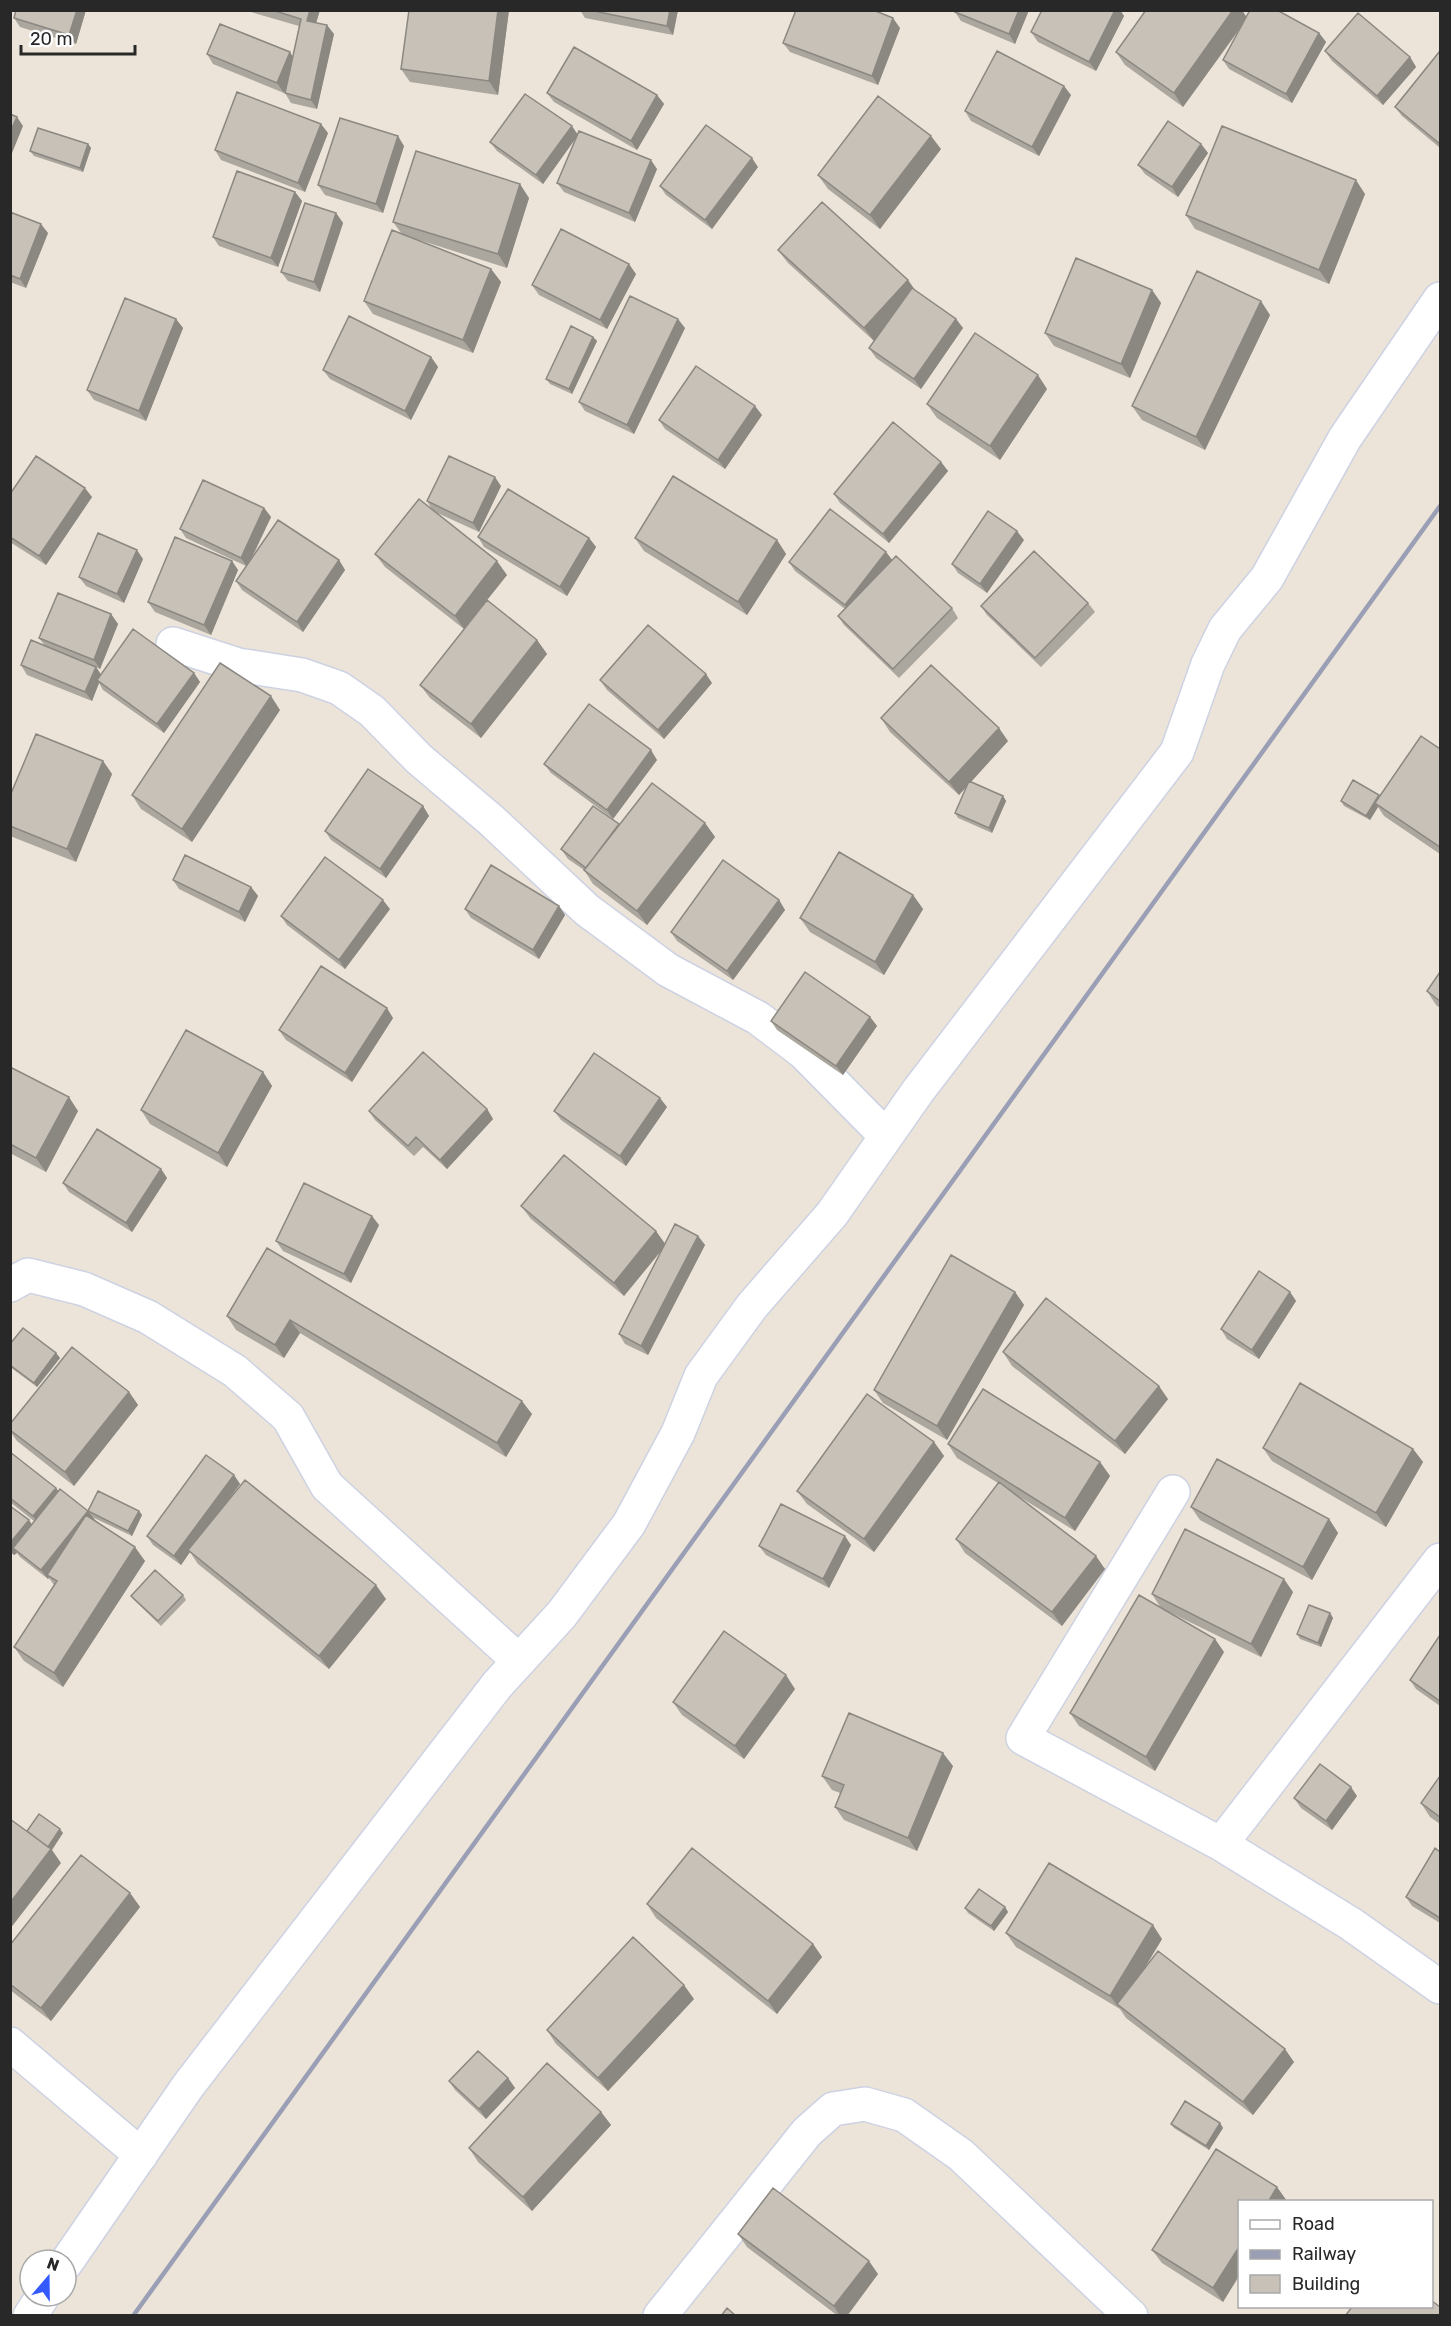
<svg xmlns="http://www.w3.org/2000/svg" width="1451" height="2326" font-family="Rubik,sans-serif">
<rect width="100%" height="100%" fill="#ece4d8"/>
<g fill="none" stroke-linecap="round" stroke-linejoin="round">
<g stroke="#cdd2e3" stroke-width="36">
<path id="street" d="M173 644 238 665 302 675 339 688 372 711 419 759 491 820 587 910 668 970 758 1018 803 1052 886 1136
M10 1285 28 1275 84 1289 148 1317 235 1371 288 1417 327 1486 519 1661
M1173 1492 1023 1738 1221 1844 1351 1924 1440 1987
M1221 1844 1440 1560
M10 2044 141 2155
M66 2263 188 2086 497 1685 562 1614 629 1524 678 1433 701 1376 752 1306 832 1214 918 1091 1177 752 1208 664 1225 629 1267 578 1345 438 1440 299
M30 2316 43 2296
M660 2316 807 2132 833 2109 865 2104 904 2115 961 2155 1131 2316"/>
</g>
<use href="#street" stroke="#fff" stroke-width="33"/>
<path stroke="#9b9fb5" stroke-width="4.5" d="M133 2316 1440 506"/>
</g>
<path fill="#aba69e" d="M16 10H86L76 44 20 27 14 18Z
M250 10H320L316 23 334 34 317 109 291 103 285 93 287 85 284 93 213 64 207 54 293 56 299 26 251 12Z
M409 10H509L498 95 410 82 401 69Z
M580 10H678L673 35 585 18Z
M956 10H1029L1015 44 961 21 955 12Z
M1042 10H1120L1124 16 1096 71 1038 42 1031 32Z
M1146 10H1242L1246 17 1319 33 1326 42 1292 103 1229 69 1223 60 1242 26 1183 107 1125 65 1116 52Z
M900 28 878 85 790 52 783 43Z
M1325 51 1410 57 1416 67 1383 105 1332 61Z
M1440 51V148L1402 116 1395 107Z
M547 93 657 95 664 104 637 150 554 102Z
M1071 95 1039 156 971 121 965 111Z
M328 133 305 192 221 160 215 150Z
M578 135 657 169 635 222 564 192 557 183 576 138 543 184 497 151 490 142Z
M88 144 91 148 83 172 34 156 30 151Z
M1201 144 1208 153 1178 197 1145 174 1138 165Z
M404 146 383 213 325 195 318 185Z
M941 149 880 229 828 189 818 175Z
M758 167 712 229 666 195 660 186Z
M295 192 302 201 278 267 219 246 213 237Z
M1365 194 1329 284 1195 229 1186 215Z
M529 198 507 268 416 239 491 269 501 282 473 353 373 314 364 301 402 234 393 222Z
M10 212 48 233 26 288 10 282Z
M336 213 343 223 320 292 288 281 281 272Z
M778 250 916 291 956 319 963 328 921 389 876 358 869 348 876 339 874 341 788 263Z
M636 274 607 329 539 295 532 285Z
M1152 290 1161 303 1130 378 1054 346 1045 333Z
M1270 315 1205 450 1142 420 1132 406Z
M176 319 183 328 146 421 94 400 87 390Z
M685 328 634 434 585 411 579 402Z
M593 337 597 341 572 394 550 384 546 379Z
M431 357 438 367 411 420 330 379 323 370Z
M1047 389 1000 460 937 418 927 404Z
M762 415 725 469 665 429 659 420Z
M941 462 948 471 889 543 840 503 834 494Z
M501 486 479 532 433 511 427 501Z
M10 494 92 497 46 565 10 542Z
M264 508 271 517 252 558 339 560 345 570 303 632 242 590 236 581 246 566 186 538 180 529Z
M478 537 589 538 596 547 567 596 484 547Z
M635 538 777 540 786 554 747 615 644 551Z
M1024 540 987 593 958 573 952 564Z
M886 552 892 560 952 608 958 618 899 678 844 625 838 616 845 609 795 571 789 562Z
M375 554 507 575 487 600 537 640 547 654 481 738 430 698 420 685 464 629 385 567Z
M143 559 124 603 86 586 79 577Z
M232 561 238 570 211 635 155 612 148 602Z
M1088 603 1095 612 1041 667 987 615 981 606Z
M111 614 118 624 100 669 96 667 101 675 194 673 200 682 164 733 103 690 99 683 92 701 27 675 21 665 45 646 39 638Z
M600 680 712 683 664 739 607 690Z
M280 710 192 842 141 809 132 795Z
M881 718 1008 741 971 782 1003 796 1006 801 992 833 958 818 955 813 966 787 959 795 890 732Z
M1440 749V854L1384 816 1378 807 1370 820 1344 806 1341 801 1380 796Z
M657 760 613 819 551 773 544 764Z
M103 761 112 774 76 862 10 836V796Z
M423 806 429 816 386 878 331 840 325 831Z
M705 823 715 837 647 925 593 884 584 870 568 859 561 849 619 824Z
M173 880 251 887 258 896 245 922 179 889Z
M913 895 923 909 884 975 810 932 800 918Z
M779 900 785 910 733 980 677 941 671 932Z
M559 906 565 915 539 959 471 918 465 909Z
M390 909 345 969 287 925 281 916Z
M1440 972V1008L1436 1005 1427 991Z
M870 1017 877 1026 843 1075 777 1030 771 1021Z
M393 1018 352 1082 286 1040 279 1030Z
M10 1067 78 1111 46 1172 10 1153Z
M263 1072 272 1086 227 1167 150 1124 141 1110Z
M667 1107 626 1166 561 1120 554 1111Z
M487 1109 493 1119 447 1169 423 1147 414 1156 375 1120 369 1111Z
M161 1169 167 1178 132 1232 69 1192 63 1183Z
M521 1206 665 1244 698 1236 705 1245 648 1355 625 1344 619 1334 663 1248 624 1296 531 1219Z
M379 1225 351 1283 283 1251 276 1241Z
M267 1248 532 1414 506 1457 300 1333 284 1358 236 1330 227 1316Z
M1015 1292 1024 1305 947 1440 883 1403 874 1390Z
M1290 1292 1296 1301 1259 1359 1227 1339 1221 1329Z
M10 1344 56 1353 60 1358 37 1387 10 1367Z
M1003 1352 1168 1399 1125 1454 1012 1366Z
M129 1392 138 1405 74 1486 17 1441 10 1431V1424Z
M934 1442 944 1456 874 1552 807 1504 797 1491Z
M948 1444 1100 1462 1110 1476 1075 1531 1010 1491 1105 1569 1062 1626 965 1553 956 1539 998 1483 957 1458Z
M1263 1448 1413 1449 1423 1462 1386 1527 1272 1461Z
M10 1452 58 1491 88 1511H139L142 1515 132 1536 92 1517 95 1520 145 1561 63 1687 24 1661 14 1647 54 1585 49 1578 48 1579 20 1557 17 1553 14 1555 10 1552V1506L32 1525 34 1521 10 1502Z
M234 1475 240 1484 227 1501 386 1599 329 1669 198 1564 190 1552 181 1565 153 1545 147 1536Z
M1191 1507 1329 1519 1338 1533 1312 1580 1200 1520Z
M851 1545 829 1588 766 1555 759 1546Z
M1293 1592 1261 1657 1161 1608 1152 1594Z
M183 1595 186 1600 161 1626 134 1600 131 1596Z
M1330 1613 1333 1618 1321 1647 1300 1639 1297 1634Z
M1440 1635V1706L1416 1689 1410 1680Z
M1224 1652 1155 1771 1079 1726 1070 1713Z
M795 1689 744 1759 682 1715 673 1702Z
M953 1766 917 1851 844 1820 835 1807 840 1793 832 1790 822 1776Z
M1440 1776V1824L1430 1817 1421 1803Z
M1357 1796 1332 1830 1301 1808 1294 1798Z
M1440 1852V1923L1412 1906 1406 1897Z
M130 1893 140 1907 51 2021 10 1990V1945Z
M647 1904 813 1944 822 1957 777 2014 656 1918Z
M1005 1907 1008 1912 994 1931 968 1913 965 1908Z
M1006 1933 1162 1939 1144 1969 1294 2062 1253 2115 1126 2018 1120 2009 1016 1947Z
M694 1999 608 2091 556 2044 547 2030Z
M508 2078 515 2088 486 2119 455 2090 449 2081Z
M601 2112 611 2125 532 2211 478 2162 469 2148Z
M1220 2123 1223 2128 1209 2150 1174 2128 1171 2124Z
M1287 2201 1223 2302 1162 2263 1152 2250Z
M738 2234 878 2274 847 2316H838L747 2247Z"/>
<path fill="#8b8781" d="M77 10H86L76 44 69 35Z
M310 10H320L314 30 307 21Z
M498 10H509L498 95 489 81Z
M670 10H678L673 35 667 26Z
M1019 10H1029L1015 44 1009 34Z
M1115 10H1120L1124 16 1096 71 1089 62Z
M1233 10H1242L1247 18 1183 107 1174 93Z
M893 18 900 28 878 85 872 76Z
M327 25 334 34 317 109 311 100Z
M1319 33 1326 42 1292 103 1286 94Z
M290 52 296 62 284 93 277 83Z
M1410 57 1416 67 1383 105 1377 96Z
M1064 86 1071 95 1039 156 1032 147Z
M657 95 664 104 637 150 631 141Z
M17 117 23 126 10 158V132Z
M321 124 328 133 305 192 298 183Z
M572 126 578 135 543 184 536 175Z
M398 136 404 146 383 213 376 204Z
M931 136 941 149 880 229 870 215Z
M88 144 91 148 83 172 80 168Z
M1201 144 1208 153 1178 197 1172 187Z
M752 158 758 167 712 229 705 220Z
M651 160 657 169 635 222 629 213Z
M1356 180 1365 194 1329 284 1319 270Z
M520 184 529 198 507 268 498 254Z
M295 192 302 201 278 267 271 258Z
M336 213 343 223 320 292 314 282Z
M41 224 48 233 26 288 20 279Z
M629 264 636 274 607 329 600 320Z
M491 269 501 282 473 353 463 340Z
M908 280 918 294 874 341 864 328Z
M1152 290 1161 303 1130 378 1121 364Z
M1261 301 1270 315 1205 450 1196 437Z
M176 319 183 328 146 421 139 411Z
M678 319 685 328 634 434 627 425Z
M956 319 963 328 921 389 914 379Z
M593 337 597 341 572 394 569 389Z
M431 357 438 367 411 420 405 411Z
M1038 375 1047 389 1000 460 990 446Z
M755 406 762 415 725 469 718 460Z
M941 462 948 471 889 543 883 534Z
M495 477 501 486 479 532 473 523Z
M85 488 92 497 46 565 39 556Z
M264 508 271 517 247 567 241 558Z
M1017 531 1024 540 987 593 980 584Z
M589 538 596 547 567 596 560 587Z
M777 540 786 554 747 615 738 602Z
M137 550 143 559 124 603 117 594Z
M886 552 893 561 852 614 845 605Z
M339 560 345 570 303 632 297 622Z
M232 561 238 570 211 635 204 625Z
M497 561 507 575 464 629 455 616Z
M111 614 118 624 100 669 94 660Z
M537 640 547 654 481 738 471 724Z
M96 667 102 676 97 680 99 683 92 701 85 692Z
M194 673 200 682 164 733 157 724Z
M706 674 712 683 664 739 658 730Z
M271 696 280 710 192 842 182 829Z
M999 728 1008 741 959 795 949 782Z
M651 750 657 760 613 819 607 810Z
M103 761 112 774 76 862 67 849Z
M1379 795 1382 799 1375 803 1378 807 1370 820 1366 816Z
M1003 796 1006 801 992 833 989 828Z
M423 806 429 816 386 878 380 869Z
M705 823 715 837 647 925 637 911Z
M251 887 258 896 245 922 239 912Z
M913 895 923 909 884 975 875 962Z
M383 900 390 909 345 969 339 960Z
M779 900 785 910 733 980 727 971Z
M559 906 565 915 539 959 533 950Z
M387 1008 393 1018 352 1082 345 1073Z
M870 1017 877 1026 843 1075 836 1066Z
M263 1072 272 1086 227 1167 218 1153Z
M69 1097 78 1111 46 1172 36 1158Z
M660 1098 667 1107 626 1166 620 1156Z
M487 1109 493 1119 447 1169 440 1160Z
M161 1169 167 1178 132 1232 126 1223Z
M372 1216 379 1225 351 1283 344 1274Z
M656 1231 666 1245 624 1296 614 1283Z
M698 1236 705 1245 648 1355 641 1346Z
M1015 1292 1024 1305 947 1440 937 1426Z
M1290 1292 1296 1301 1259 1359 1252 1350Z
M290 1320 300 1333 284 1358 275 1345Z
M56 1353 60 1358 37 1387 34 1383Z
M1159 1386 1168 1399 1125 1454 1115 1441Z
M129 1392 138 1405 74 1486 65 1472Z
M522 1401 532 1414 506 1457 497 1443Z
M934 1442 944 1456 874 1552 864 1539Z
M1413 1449 1423 1462 1386 1527 1376 1513Z
M1100 1462 1110 1476 1075 1531 1065 1518Z
M234 1475 240 1484 190 1552 188 1550 190 1552 181 1565 174 1556Z
M56 1488 63 1497 40 1526 33 1516Z
M88 1511 95 1520 47 1575 49 1578 48 1579 41 1570Z
M139 1511 142 1515 132 1536 128 1531Z
M1329 1519 1338 1533 1312 1580 1303 1567Z
M29 1520 35 1529 13 1548 17 1553 14 1555 10 1550V1543Z
M845 1536 851 1545 829 1588 823 1579Z
M135 1547 145 1561 63 1687 54 1673Z
M1096 1556 1105 1569 1062 1626 1052 1612Z
M1284 1579 1293 1592 1261 1657 1251 1644Z
M376 1585 386 1599 329 1669 319 1656Z
M1330 1613 1333 1618 1321 1647 1318 1643Z
M1215 1639 1224 1652 1155 1771 1146 1757Z
M786 1675 795 1689 744 1759 735 1746Z
M943 1753 953 1766 917 1851 908 1838Z
M1351 1787 1357 1796 1332 1830 1326 1821Z
M60 1829 63 1833 52 1850 61 1863 10 1929V1903Z
M130 1893 140 1907 51 2021 41 2008Z
M1005 1907 1008 1912 994 1931 991 1926Z
M1153 1925 1162 1939 1121 2007 1117 2004 1120 2009 1110 1996Z
M813 1944 822 1957 777 2014 768 2001Z
M684 1985 694 1999 608 2091 598 2078Z
M1285 2049 1294 2062 1253 2115 1243 2102Z
M508 2078 515 2088 486 2119 479 2109Z
M601 2112 611 2125 532 2211 523 2197Z
M1220 2123 1223 2128 1209 2150 1206 2146Z
M1277 2187 1287 2201 1286 2202H1268Z
M1239 2247V2275L1223 2302 1213 2288Z
M869 2261 878 2274 847 2316H840L834 2306Z"/>
<path fill="#c7c1b8" stroke="#8b8781" stroke-width="1.5" d="M16 10H77L69 35 14 18Z
M272 10H310L307 21 327 25 311 100 285 93 301 19Z
M409 10H498L489 81 401 69Z
M589 10H670L667 26Z
M796 10H873L893 18 872 76 783 43Z
M956 10H1019L1009 34 955 12Z
M1042 10H1115L1089 62 1031 32Z
M1146 10H1233L1174 93 1116 52Z
M1250 10H1277L1319 33 1286 94 1223 60Z
M1358 13 1410 57 1377 96 1325 51Z
M220 24 290 52 277 83 207 54Z
M574 47 657 95 631 141 547 93Z
M997 51 1064 86 1032 147 965 111Z
M1440 51V144L1395 107Z
M237 92 321 124 298 183 215 150Z
M525 94 572 126 536 175 490 142Z
M878 96 931 136 870 215 818 175Z
M10 114 17 117 10 132Z
M340 118 398 136 376 204 318 185Z
M1168 121 1201 144 1172 187 1138 165Z
M706 125 752 158 705 220 660 186Z
M1222 126 1356 180 1319 270 1186 215Z
M38 128 88 144 80 168 30 151Z
M579 131 651 160 629 213 557 183Z
M416 151 520 184 498 254 393 222Z
M237 171 295 192 271 258 213 237Z
M822 202 908 280 864 328 778 250Z
M305 203 336 213 314 282 281 272Z
M10 212 41 224 20 279 10 275Z
M561 229 629 264 600 320 532 285Z
M392 230 491 269 463 340 364 301Z
M1076 258 1152 290 1121 364 1045 333Z
M1197 271 1261 301 1196 437 1132 406Z
M912 288 956 319 914 379 869 348Z
M630 296 678 319 627 425 579 402Z
M125 298 176 319 139 411 87 390Z
M349 316 431 357 405 411 323 370Z
M571 326 593 337 569 389 546 379Z
M975 333 1038 375 990 446 927 404Z
M696 366 755 406 718 460 659 420Z
M893 422 941 462 883 534 834 494Z
M36 456 85 488 39 556 10 537V494Z
M449 456 495 477 473 523 427 501Z
M673 476 777 540 738 602 635 538Z
M203 480 264 508 241 558 180 529Z
M508 489 589 538 560 587 478 537Z
M419 499 497 561 455 616 375 554Z
M830 509 886 552 845 605 789 562Z
M988 511 1017 531 980 584 952 564Z
M278 520 339 560 297 622 236 581Z
M98 533 137 550 117 594 79 577Z
M175 537 232 561 204 625 148 602Z
M1034 551 1088 603 1035 658 981 606Z
M896 556 952 608 893 669 838 616Z
M58 593 111 614 94 660 39 638Z
M487 600 537 640 471 724 420 685Z
M648 625 706 674 658 730 600 680Z
M133 629 194 673 157 724 97 680Z
M31 640 96 667 85 692 21 665Z
M220 663 271 696 182 829 132 795Z
M931 665 999 728 949 782 881 718Z
M589 704 651 750 607 810 544 764Z
M36 734 103 761 67 849 10 826V796Z
M1421 736 1440 749V847L1375 803Z
M368 769 423 806 380 869 325 831Z
M1353 780 1379 795 1366 816 1341 801Z
M969 781 1003 796 989 828 955 813Z
M652 783 705 823 637 911 584 870Z
M593 806 619 824 586 868 561 849Z
M839 852 913 895 875 962 800 918Z
M185 855 251 887 239 912 173 880Z
M325 857 383 900 339 960 281 916Z
M723 860 779 900 727 971 671 932Z
M491 865 559 906 533 950 465 909Z
M321 966 387 1008 345 1073 279 1030Z
M805 972 870 1017 836 1066 771 1021Z
M1440 972V1001L1427 991Z
M186 1030 263 1072 218 1153 141 1110Z
M423 1052 487 1109 440 1160 416 1137 408 1146 369 1111Z
M594 1053 660 1098 620 1156 554 1111Z
M10 1067 69 1097 36 1158 10 1144Z
M97 1129 161 1169 126 1223 63 1183Z
M564 1155 656 1231 614 1283 521 1206Z
M304 1183 372 1216 344 1274 276 1241Z
M675 1224 698 1236 641 1346 619 1334Z
M267 1248 522 1401 497 1443 290 1320 275 1345 227 1316Z
M951 1255 1015 1292 937 1426 874 1390Z
M1259 1271 1290 1292 1252 1350 1221 1329Z
M1046 1298 1159 1386 1115 1441 1003 1352Z
M23 1328 56 1353 34 1383 10 1365V1344Z
M72 1347 129 1392 65 1472 10 1430V1424Z
M1300 1383 1413 1449 1376 1513 1263 1448Z
M983 1389 1100 1462 1065 1518 948 1444Z
M867 1394 934 1442 864 1539 797 1491Z
M10 1452 56 1488 33 1516 10 1498Z
M206 1455 234 1475 174 1556 147 1536Z
M1217 1459 1329 1519 1303 1567 1191 1507Z
M245 1480 376 1585 319 1656 188 1550Z
M999 1482 1096 1556 1052 1612 956 1539Z
M60 1489 88 1511 41 1570 13 1548Z
M98 1491 139 1511 128 1531 88 1511Z
M781 1504 845 1536 823 1579 759 1546Z
M10 1506 29 1520 10 1543Z
M86 1515 135 1547 54 1673 14 1647 57 1581 47 1575Z
M1185 1529 1284 1579 1251 1644 1152 1594Z
M155 1570 183 1595 158 1621 131 1596Z
M1139 1595 1215 1639 1146 1757 1070 1713Z
M1309 1605 1330 1613 1318 1643 1297 1634Z
M724 1631 786 1675 735 1746 673 1702Z
M1440 1635V1701L1410 1680Z
M849 1713 943 1753 908 1838 835 1807 844 1785 822 1776Z
M1320 1764 1351 1787 1326 1821 1294 1798Z
M1440 1776V1817L1421 1803Z
M39 1814 60 1829 48 1847 27 1831Z
M10 1819 51 1849 10 1903Z
M692 1848 813 1944 768 2001 647 1904Z
M1435 1848 1440 1852V1918L1406 1897Z
M81 1855 130 1893 41 2008 10 1984V1945Z
M1049 1863 1153 1925 1110 1996 1006 1933Z
M979 1889 1005 1907 991 1926 965 1908Z
M633 1937 684 1985 598 2078 547 2030Z
M1158 1951 1285 2049 1243 2102 1117 2004Z
M478 2051 508 2078 479 2109 449 2081Z
M547 2063 601 2112 523 2197 469 2148Z
M1185 2101 1220 2123 1206 2146 1171 2124Z
M1216 2149 1277 2187 1268 2202H1239V2247L1213 2288 1152 2250Z
M773 2188 869 2261 834 2306 738 2234Z
M1431 2300 1440 2307V2316H1345L1352 2307H1431Z
M727 2308 736 2316H721Z"/>
<rect width="1451" height="2326" fill="none" stroke="#282828" stroke-width="24"/>
<rect x="1238" y="2200" width="195" height="108" fill="#ffffff" stroke="#a9a9a9" stroke-width="1.5"/>
<rect x="1250" y="2220" width="30" height="9" fill="#ffffff" stroke="#a9a9a9" stroke-width="1.5"/>
<text x="1292" y="2230" font-size="18" fill="#282828">Road</text>
<rect x="1250" y="2250" width="30" height="9" fill="#9b9fb5" stroke="#a9a9a9" stroke-width="1.5"/>
<text x="1292" y="2260" font-size="18" fill="#282828">Railway</text>
<rect x="1250" y="2275" width="30" height="18" fill="#c7c1b8" stroke="#a9a9a9" stroke-width="1.5"/>
<text x="1292" y="2290" font-size="18" fill="#282828">Building</text>
<g transform="translate(48 2278) rotate(20)"><circle r="28" fill="#ffffff" stroke="#a9a9a9" stroke-width="1.5"/>
<path d="M0-4.5L10 22L0 15L-10 22Z" fill="#3359ff"/>
<text y="-9" font-size="16" font-weight="bold" text-anchor="middle" fill="#282828">N</text>
</g>
<path d="M21 45v9h114v-9" fill="none" stroke="#282828" stroke-width="3"/>
<text x="30" y="45" font-size="18" fill="#282828" stroke="#ffffff" stroke-width="4.5" paint-order="stroke">20 m</text>
</svg>
